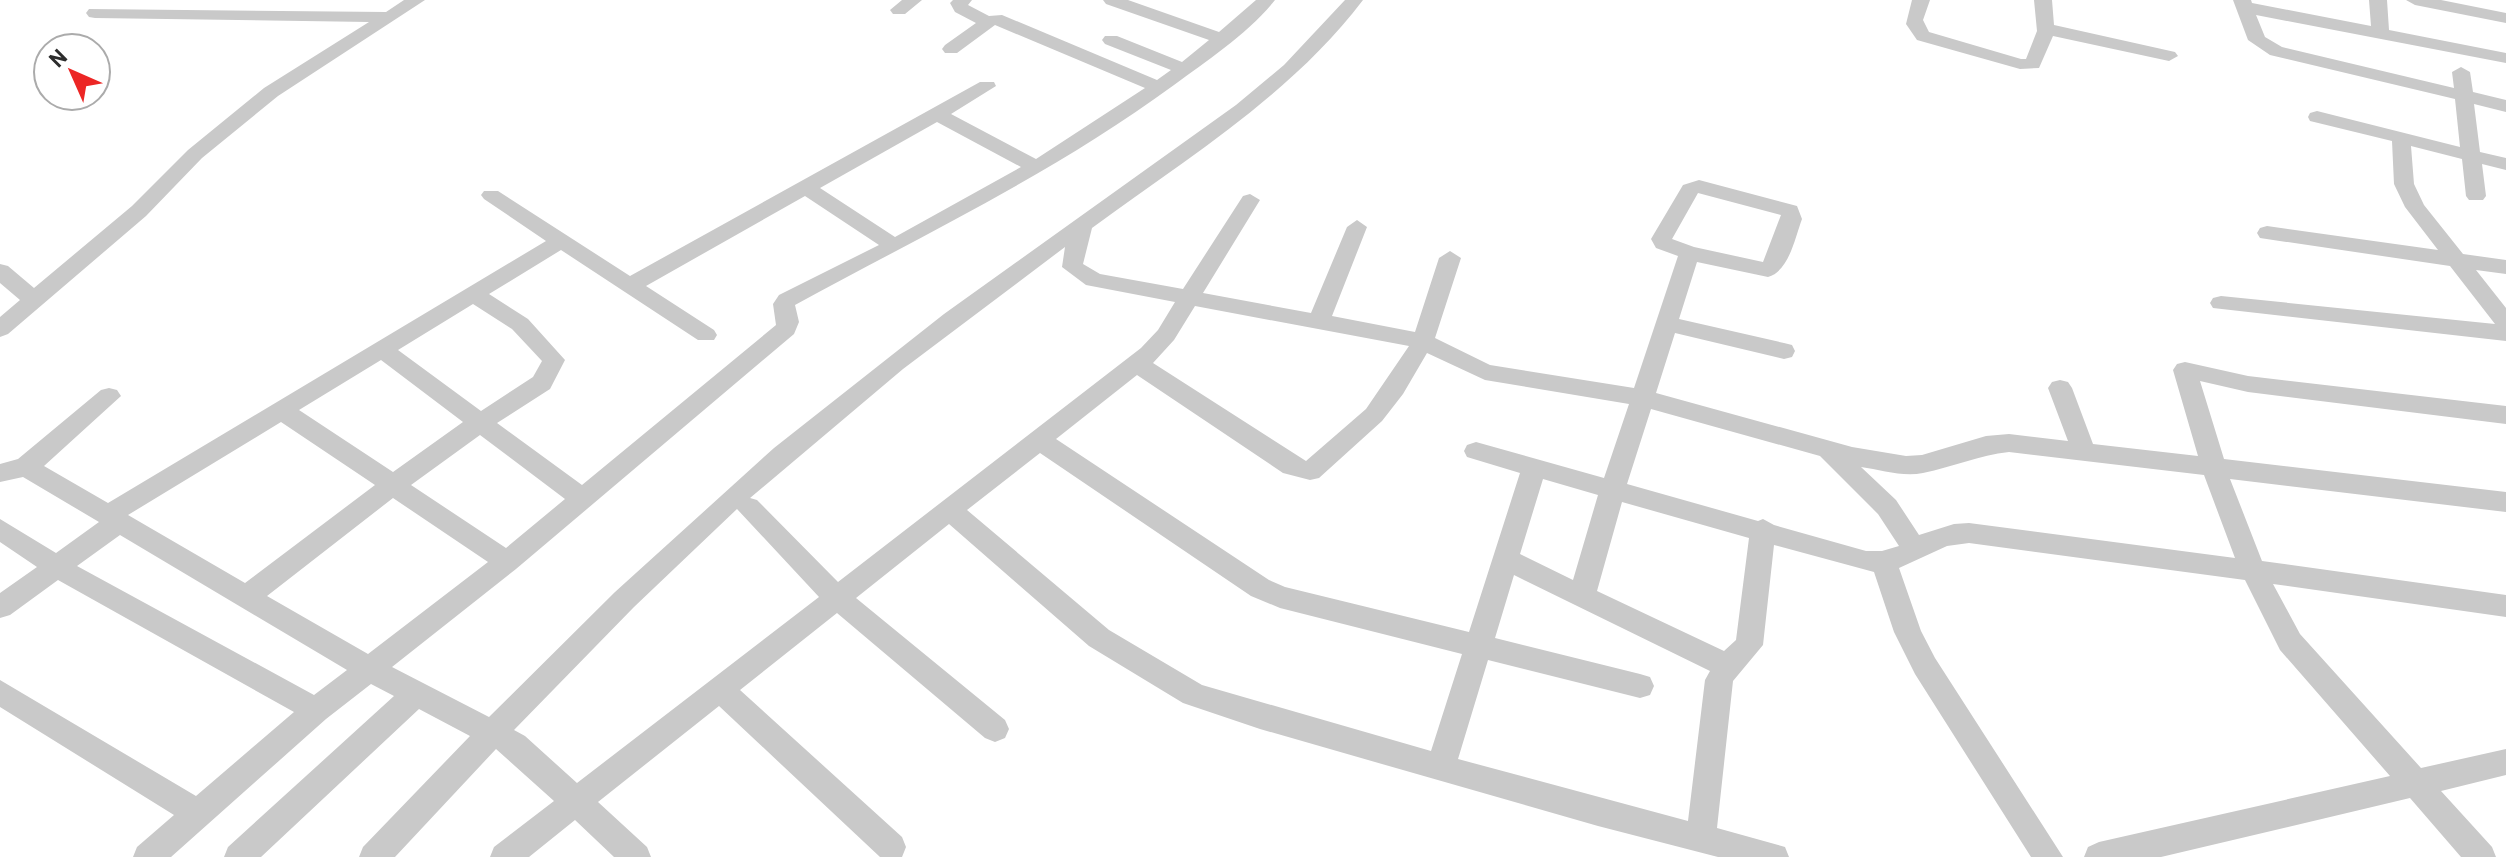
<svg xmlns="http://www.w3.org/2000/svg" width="2506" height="857" font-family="Barlow,sans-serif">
<rect width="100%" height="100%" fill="#fff"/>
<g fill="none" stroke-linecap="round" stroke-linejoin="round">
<path fill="#c9c9c9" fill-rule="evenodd" d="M404 0H425L278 96 202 158 146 216 8 334 0 337V317L20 300 0 283V264L8 266 34 288 132 206 188 150 264 88 369 22 95 18 89 17 86 13 89 9 386 12Z
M902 0H922L905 14H893L890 10Z
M953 0H972L968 5 989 16 1002 15 1157 80 1171 70 1105 44 1102 40 1105 36H1117L1182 62 1209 40 1106 4 1103 0H1128L1219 32 1256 0H1275C1248 34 1206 61 1174 85 1054 173 925 234 795 305L799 322 794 334 516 569 392 667 489 717 615 592 774 448 944 314 1236 105 1284 65 1345 0H1363C1291 95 1186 159 1092 228L1083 264 1100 274 1183 289 1243 196 1250 194 1260 200 1203 293 1311 313 1347 227 1357 220 1367 227 1332 316 1415 332 1439 258 1450 251 1461 258 1435 338 1490 365 1634 388 1678 256 1656 248 1651 239 1683 185 1699 180 1797 206 1802 219C1795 238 1789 271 1768 277L1697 262 1679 319 1784 343 1792 345 1795 351 1792 357 1784 359 1675 333 1656 393 1852 447 1906 456 1922 455 1986 436 2009 434 2068 441 2048 388 2052 382 2060 380 2068 382 2072 388 2093 444 2198 456 2173 370 2177 364 2185 362 2248 376 2506 406V424L2248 392 2200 381 2224 459 2506 492V512L2230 479 2262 561 2506 595V617L2273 584 2300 634 2421 768 2506 749V775L2441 791 2492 847 2496 857H2461L2410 798 2161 857H2084L2088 847 2099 842 2390 776 2280 650 2245 580 1969 543 1947 546 1899 568 1921 631 1935 658 2063 857H2031L1915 674 1894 632 1874 572 1774 545 1763 645 1733 681 1717 828 1785 847 1789 857H1718L1598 826 1260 729 1183 703 1089 646 949 524 856 598 1005 720 1009 729 1005 738 995 742 985 738 837 613 740 690 902 837 906 847 902 857H880L719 706 598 802 647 847 651 857H614L575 820 529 857H490L494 847 554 801 496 749 395 857H359L363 847 470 736 419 709 261 857H224L228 847 394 696 371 684 326 719 171 857H133L137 847 174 815 0 707V680L196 796 294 712 58 580 10 615 0 618V593L37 567 0 542V519L56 553 99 522 23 477 0 482V464L18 459 101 390 109 388 117 390 121 396 44 466 108 503 546 241 484 199 481 195 484 191H498L630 276 980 82H994L996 86 951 114 1036 159 1145 88 995 25 957 53H945L942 49 945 45 976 23 955 12 950 3ZM937 122 1021 167 895 237 820 188ZM1698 193 1781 215 1763 262 1694 247 1672 239ZM805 196 879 245 779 295 773 304 776 325 582 485 497 423 550 389 565 360 528 319 489 294 561 250 698 340H714L717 335 714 330 646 286ZM1065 247 1062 267 1086 285 1175 302 1158 330 1141 348 838 582 757 500 750 498 903 369ZM473 304 512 329 542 361 533 377 481 411 398 350ZM1195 306 1409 346 1366 409 1306 461 1153 363 1174 340ZM1427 353 1485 380 1629 404 1604 478 1476 442 1467 445 1464 451 1467 457 1520 473 1469 632 1285 587 1269 580 1056 439 1137 375 1283 473 1310 480 1319 478 1382 421 1403 394ZM381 360 463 422 393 472 299 410ZM1651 409 1820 456 1878 514 1899 546 1882 551H1866L1774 525 1763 519 1758 521 1627 484ZM281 422 375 485 245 583 128 515ZM480 435 565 499 506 548 411 485ZM2009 452 2204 475 2235 558 1969 523 1954 524 1919 535 1896 500 1861 467C1881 470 1903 477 1923 473 1953 467 1979 455 2009 452ZM1040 453 1251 596 1280 608 1462 654 1431 751 1202 685 1109 630 967 510ZM1543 479 1598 495 1573 580 1520 554ZM393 498 488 562 368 654 267 596ZM1622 502 1749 538 1736 640 1724 651 1597 591ZM737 509 819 597 577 783 525 736 514 730 634 607ZM120 535 347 670 314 695 77 566ZM1514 575 1710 671 1705 680 1688 821 1458 759 1488 660 1640 698 1650 695 1654 686 1650 677 1640 674 1495 638Z
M1912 0H1930L1923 20 1929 32 2021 59H2026L2037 31 2034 0H2052L2054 25 2175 52 2178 56 2169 61 2053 36 2039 68 2020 69 1917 40 1906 24Z
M2233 0H2251L2252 3 2371 26 2369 0H2387L2389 30 2506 53V63L2256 15 2265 37 2282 47 2454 88 2452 72 2461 67 2470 72 2473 92 2506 100V112L2474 104 2480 152 2506 158V170L2482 164 2486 196 2483 200H2469L2466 196 2462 159 2411 146 2414 184 2424 205 2463 254 2506 260V274L2476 270 2506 308V341L2213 308 2210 303 2213 298 2221 296 2495 324 2450 266 2260 238 2257 233 2260 228 2267 226 2438 250 2405 207 2394 184 2392 141 2310 121 2308 117 2310 113 2317 111 2460 147 2455 99 2270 55 2248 40Z
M2406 0H2441L2506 13V23L2415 5Z"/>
</g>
<g transform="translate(72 72) rotate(315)"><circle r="38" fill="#ffffff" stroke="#ababab" stroke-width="2"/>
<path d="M0-6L14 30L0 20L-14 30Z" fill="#ec2625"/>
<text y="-12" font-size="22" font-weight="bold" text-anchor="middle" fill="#2c2c2c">N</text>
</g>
</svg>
